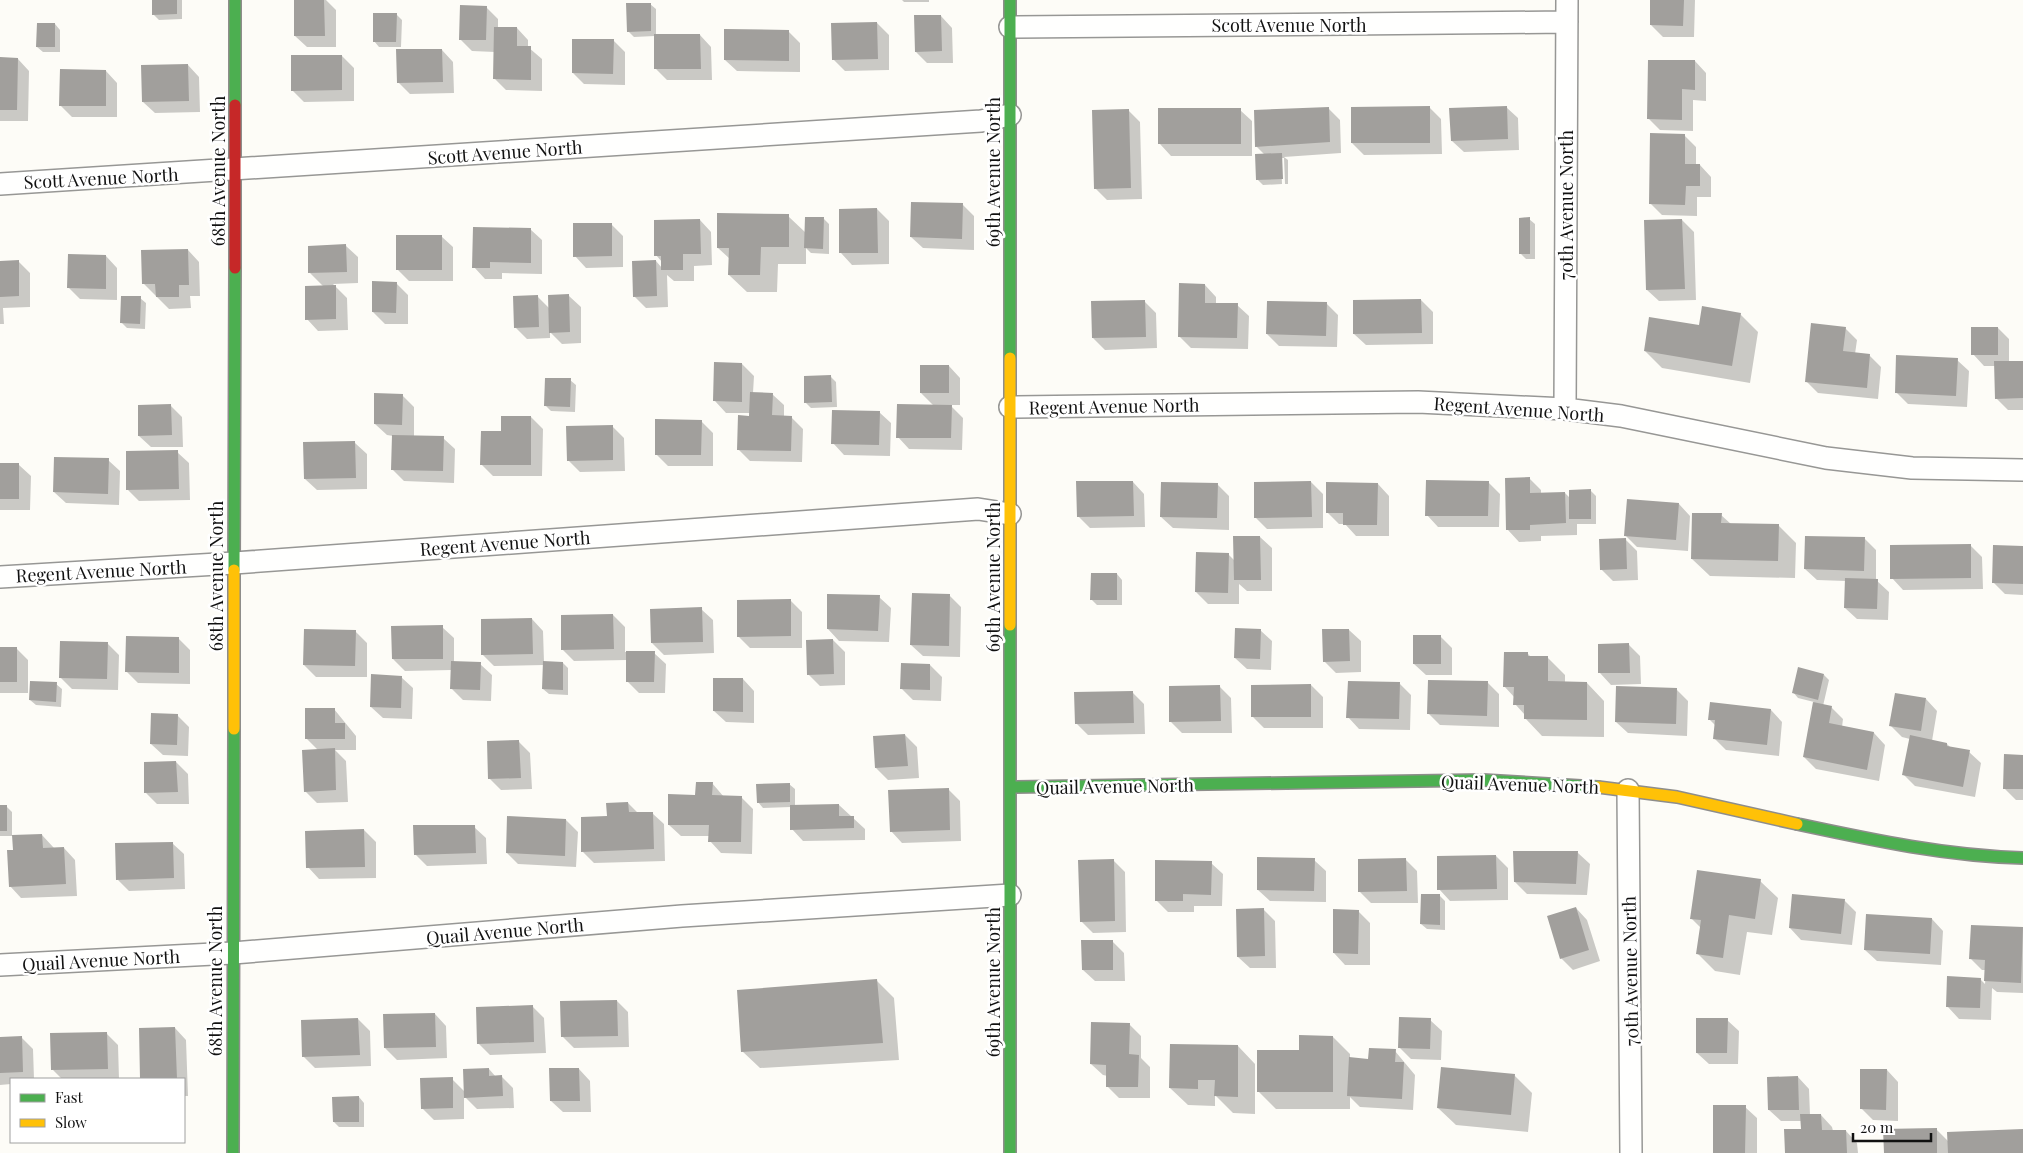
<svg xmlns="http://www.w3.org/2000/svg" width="2023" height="1153" font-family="'Playfair Display',serif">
<rect width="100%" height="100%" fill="#fdfcf7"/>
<path fill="#0003" d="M153 0H182V19L159 20 153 14Z
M295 0H326L336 10V47H307L295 36Z
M902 0H929V2H904Z
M1651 0H1695L1694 37H1663L1651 25Z
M650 4 656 9V36L700 35 711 47 712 80H667L656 69 655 36 634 37 628 31Z
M486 7 498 19V28H517L528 40V47L542 59V91L506 90 495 79V52L472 51 460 39Z
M396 14 402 20 401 47H379L374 41Z
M941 16 952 28 953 63H927L916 52Z
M877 23 889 35V70L845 71 833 59Z
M55 24 60 30V52H43L37 47Z
M788 31 800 43V72L737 71 725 60Z
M613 40 625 52V85L584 84 573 73Z
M442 50 453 62 454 93 410 94 398 82Z
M342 56 354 68V101L304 102 292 90Z
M0 59H18L29 71 28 121H0Z
M1695 61 1706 73V101L1693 100V131L1660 130 1649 119Z
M188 65 199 77 200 112 155 113 143 102Z
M106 71 117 83V117H72L60 105Z
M1506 107 1518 118 1519 150 1464 152 1452 141Z
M1430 108 1441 119 1442 154 1364 155 1352 143Z
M1329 109 1340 120 1341 153 1284 157 1288 160V184H1285L1284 158H1281L1282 184 1263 185 1257 179 1265 155 1256 146Z
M1128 110 1140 122 1142 199 1107 200 1095 188Z
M1240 110 1252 121V156H1171L1160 144Z
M1684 135 1696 147V165H1700L1711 177V197H1697V216L1662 215 1650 203Z
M963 205 974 216V250L923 248 911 237Z
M877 209 889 221V264L852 265 841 253Z
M788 216 806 233 824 219 829 224V254L811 253 806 248V264H778L777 292H747L729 275 730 259 718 248Z
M1529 219 1535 224V259H1526L1521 254Z
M700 220 711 232 712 265 694 266V281H674L667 275 668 307 646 308 634 296 656 261 662 268V262L656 255Z
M1682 220 1694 232 1696 300 1659 301 1647 290Z
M611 224 623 236V267L586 268 575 256Z
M530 229 542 240V274L502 273V279H485L474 267Z
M441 236 453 247V281H409L398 270Z
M346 246 358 257V283L333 284 347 298 348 330 318 331 307 319 324 287 310 273Z
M188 250 199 262 200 296H190L191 308 169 309 144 284Z
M106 256 117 268V300L80 299 69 288Z
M18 261 30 273V307L3 308 4 324H0V262Z
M396 283 408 295V324H385L373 312Z
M1205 285 1216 297V304L1237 305 1249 316 1248 349 1191 348 1179 336Z
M569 296 581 307V343L562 344 550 332V338L527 339 515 327 538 297 549 308Z
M140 298 146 303 145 329 127 328 122 323Z
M1421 300 1433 312V344L1366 345 1354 334Z
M1145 302 1156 313 1157 348 1105 350 1093 338Z
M1326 303 1338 315 1337 347 1279 346 1267 334Z
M1740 314 1758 332 1750 383 1662 368 1645 351 1700 327Z
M1845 328 1857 340 1855 354 1869 355 1881 367 1878 399 1818 393 1806 381Z
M1998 328 2009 339V362H2023V410H2008L1996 398V366H1984L1973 354Z
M1957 360 1969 371 1967 407 1908 404 1896 392Z
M742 364 754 376 753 393 772 394 784 405V417H791L803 429 802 462 750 461 738 449 751 413H726L715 401Z
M949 366 960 378V405H950L963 418 962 450 909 449 898 437 934 406 921 393Z
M831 377 836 382 837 407 811 408 805 402Z
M570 380 576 385 575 412 551 411 546 406Z
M402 395 414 407V437L443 438 455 449 454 483 404 481 392 469 393 436 387 435 375 424Z
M170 405 182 417 183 447H151L139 436Z
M879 412 891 423 890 456 844 455 833 443Z
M531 417 543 429 542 476H493L481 464 502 432Z
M701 421 713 433V466H668L656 454Z
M612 426 624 438 625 471 580 472 568 460Z
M355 443 367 454V489L317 490 305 479Z
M177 452 189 463 190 500 139 501 128 490Z
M108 460 120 471 119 505 66 503 54 492Z
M0 465H19L31 476 30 510H0Z
M1529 478 1541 490V494L1565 493 1570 498 1590 490 1596 496V524H1577V535L1541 536V541L1519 542 1508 530Z
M1133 482 1144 494 1145 527 1090 528 1078 516Z
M1311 482 1323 494V528L1267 529 1256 518Z
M1488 482 1500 494 1499 527H1438L1427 515Z
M1378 484 1389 496V536H1356L1345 524H1339L1327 512Z
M1218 485 1229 496V530L1173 528 1161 517Z
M1679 504 1690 516 1688 551 1637 547 1625 535Z
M1721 515 1731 524 1778 525 1796 543 1795 578 1710 576 1692 559Z
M1260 537 1272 548V591H1247L1239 584V604H1208L1196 592 1228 554 1235 561Z
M1625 539 1637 551 1638 580 1613 581 1601 569Z
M1865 539 1876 550V580L1889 592 1888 620 1857 619 1845 608 1846 581 1817 580 1805 569Z
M1970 545 1982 557 1983 589 1903 590 1892 578Z
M2023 547V595L2005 594 1993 582Z
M1117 574 1122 580V605H1097L1091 599Z
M949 595 961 607 960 657 923 656 911 645Z
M879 597 891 608 889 642 839 641 828 629Z
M791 601 802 612V648H750L738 636Z
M701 609 713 620 714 653 664 655 652 643Z
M613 615 625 627V652L654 653 666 664 665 693H639L627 681V660L574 661 562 649Z
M532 619 543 631 544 662 563 663 568 668V695L549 694 543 689 544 665 494 666 482 654Z
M442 627 454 638V663L480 664 492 675 491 701 463 700 452 689V670L405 671 393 659Z
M1260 630 1272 641 1271 670 1247 669 1235 658Z
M1349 630 1361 641V672L1336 673 1324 661Z
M355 631 367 643V677H316L304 665Z
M1440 636 1452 648V675H1426L1414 664Z
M178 638 190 650V684L138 683 126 671Z
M833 640 845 652V685L820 686 808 674Z
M108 644 119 655 118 690 72 689 60 677Z
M1629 645 1640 656 1641 684 1611 685 1600 673Z
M0 649H17L28 660V693H0Z
M1528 654 1531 657 1548 658 1565 675V683H1587L1604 701V737L1542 736 1525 718V715L1515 704V698L1504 686Z
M930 665 942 677 941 701 913 700 902 689Z
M1824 675 1829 680 1823 706 1831 707 1843 719 1842 727 1874 733 1885 745 1879 781 1816 769 1804 757 1814 702 1798 698 1793 692Z
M401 677 413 688 412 719 383 718 371 707Z
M743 679 754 691V723L726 722 714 711Z
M1488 683 1499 694V727L1440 725 1429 714Z
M56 684 62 689 61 707 36 705 30 700Z
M1400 684 1411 695 1410 730 1359 729 1348 717Z
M1311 685 1323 697V728H1264L1253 717Z
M1219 686 1231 698 1232 733H1182L1171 722Z
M1677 690 1688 701 1687 736 1628 733 1616 722Z
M1133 693 1144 704 1145 734 1088 735 1076 723Z
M1926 699 1937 711 1932 741 1947 744 1951 748 1969 752 1981 763 1975 797 1915 786 1904 775 1910 739 1902 737 1891 726Z
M334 709 356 736V750H335L346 761 348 802 317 803 305 791 318 750 306 738Z
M1771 710 1782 722 1779 756 1726 750 1714 738 1716 726 1709 719Z
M177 715 189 727 188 756 163 755 151 744Z
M905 735 917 747 919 778 888 780 876 768Z
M519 742 530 753 532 789 501 790 489 778Z
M2023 756V800H2016L2004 788Z
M176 762 188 774 189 804H157L146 793Z
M712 783 724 797H741L753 809 752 854 721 853 710 841V836H681L669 825Z
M789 784 795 789V806L839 805 865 829V840L803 841 792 829 791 807 763 808 758 802Z
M948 789 960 801 961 841 902 843 891 831Z
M628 803 638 813H652L664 824 665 861 594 863 583 852 608 818Z
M0 806H6L12 812V836H0Z
M566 820 578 832 576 867 518 864 507 853Z
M474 827 486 838 487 864 427 866 415 854Z
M364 830 376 842V878L319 879 308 867Z
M42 835 54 848H64L75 860 77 896 21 898 10 886 15 851Z
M172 843 184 854 185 889 129 891 118 880Z
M1515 852 1578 853 1590 864 1587 895 1527 894 1515 882Z
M1496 856 1508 868V900L1450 901 1439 889Z
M1405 859 1417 871 1418 903H1371L1360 892Z
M1113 860 1125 872 1126 932 1093 933 1081 921Z
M1314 860 1326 871V902L1270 901 1258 890Z
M1211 863 1223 874 1222 906H1194V912H1168L1156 900Z
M1760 881 1778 898 1772 935 1747 932 1740 975 1715 971 1698 954 1701 928 1691 918Z
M1440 896 1445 901V930L1427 929 1421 924Z
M1844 900 1856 912 1852 945 1801 940 1790 928Z
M1576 908 1587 920 1600 961 1573 970 1561 958Z
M1263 909 1275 921 1276 968H1250L1238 957Z
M1358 911 1370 923V965H1345L1334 953Z
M1932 919 1943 931 1941 965 1877 961 1865 950Z
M2023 928V993L1997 992 1992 988 1991 1020 1959 1019 1948 1007 1980 979 1985 984 1986 970H1982L1971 959Z
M1112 941 1124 953 1125 981H1095L1083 970Z
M876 980 894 998 899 1060 760 1068 742 1051Z
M617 1001 628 1012 629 1047 574 1048 562 1036Z
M533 1007 544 1018 546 1053 490 1055 478 1043Z
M435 1014 446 1026 447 1058 397 1060 385 1048Z
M358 1019 370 1031 371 1066 315 1068 303 1056Z
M1430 1020 1442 1031 1441 1060 1411 1059 1399 1047Z
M1727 1020 1739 1031 1738 1064H1709L1697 1053Z
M1129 1024 1141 1036V1058L1150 1067V1098H1119L1107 1086 1108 1076 1103 1075 1091 1064Z
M175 1028 186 1040 188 1096H184V1079H142L140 1029Z
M106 1033 118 1045 119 1079H62L53 1070Z
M21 1037 33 1049 34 1079H11V1084L0 1085V1038Z
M1333 1037 1350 1054V1059L1370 1060 1395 1051 1415 1075 1413 1110 1360 1107 1350 1097V1109H1276L1258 1091 1300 1052Z
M1238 1046 1255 1064V1114L1233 1113 1215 1095V1106L1188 1105 1170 1088Z
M489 1069 496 1077H502L513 1088 514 1108 477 1109 464 1096V1119L434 1120 422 1108 452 1079 465 1092Z
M579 1069 590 1081 591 1112H563L551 1101Z
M1887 1070 1898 1082V1121L1873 1120 1861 1108Z
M1514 1075 1532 1093 1528 1132 1456 1125 1438 1108Z
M1798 1077 1809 1089 1810 1115H1821L1832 1127 1833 1131H1846L1857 1143 1858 1153H1786L1802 1130V1121H1781L1769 1110Z
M359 1097 364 1103V1127H339L334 1122Z
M1745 1107 1757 1118V1153H1714Z
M1936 1129 1949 1142 2023 1130V1153H1885Z"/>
<path fill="#a19f9c" d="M152 0H177V14L152 15Z
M294 0H324L325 36H294Z
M1650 0H1684L1683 26 1650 25Z
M626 3H651V31L627 32Z
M460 5 487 6 486 40H459Z
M373 13H397L396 42H373Z
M914 15H941L942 51 915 52Z
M877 22 878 59 832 60 831 23Z
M37 23H55V47H36Z
M494 27H517V46H531V80L493 79Z
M724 29 789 30V61L724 60Z
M654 34H700L701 69H654Z
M572 39H614L613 74 572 73Z
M396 49H442L443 82 397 83Z
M291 55H342V90L291 91Z
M0 57 18 58 17 110H0Z
M1648 60H1695V90L1682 89V120L1647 119Z
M188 64 189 101 142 102 141 65Z
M60 69 106 70V106H59Z
M1430 106V143H1351V107Z
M1507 106 1508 139 1451 141 1449 108Z
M1329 107 1330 142 1255 147 1254 110Z
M1158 108H1241V144H1158Z
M1129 109 1131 188 1094 189 1092 110Z
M1650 133 1685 134V164H1700V186H1686L1685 205 1649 204Z
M1282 153 1283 179 1256 180 1255 154Z
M911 202 963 203 962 239 910 237Z
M877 208 878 253H839V209Z
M717 213 789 214V247H761L760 275H728L729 248H717Z
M805 217H824L823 249 804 248Z
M1530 217V254H1519V218Z
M700 219 701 254H683V270H661V256H654V220Z
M1682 219 1685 289 1646 290 1644 220Z
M573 223H612V256L573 257Z
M473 227 531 228V263L490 262V268H472Z
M396 235H442V270H396Z
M346 244 347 272 308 273V246Z
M188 249 189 285H179V297H156L155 284H142L141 250Z
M68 254 106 255V289L67 288Z
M19 260V296L0 297V261Z
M656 260 657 296 633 297 632 261Z
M372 281 397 282 396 313 372 312Z
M1179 283 1205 284V303H1238L1237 338 1178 337Z
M336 285V319L305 320V286Z
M569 294 570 332 549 333 548 295Z
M538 295 539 327 514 328 513 296Z
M121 296H141L140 324 120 323Z
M1421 299 1422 333 1353 334V300Z
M1145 300 1146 337 1092 338 1091 301Z
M1267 301 1327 302 1326 336 1266 334Z
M1702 306 1741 313 1732 366 1644 351 1649 317 1699 325Z
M1811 323 1846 327 1843 351 1870 354 1867 388 1805 382Z
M1971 327H1998V355H1971Z
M1896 355 1958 358 1956 396 1895 393Z
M1994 361H2023V398L1995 399Z
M714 362 742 363V402L713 401Z
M920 365H949V393H920Z
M831 375 832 402 804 403V376Z
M545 378H571L570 407 544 406Z
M750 392 773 393 772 415 792 416 791 451 737 450 738 415 749 416Z
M374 393 403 394 402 425 374 424Z
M171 404 172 435 138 436V405Z
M897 404 952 405 951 438H896Z
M832 410 880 411 879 445 831 444Z
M501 416H531V465H480L481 431H501Z
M655 419 702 420 701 455H655Z
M613 425V460L567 461 566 426Z
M392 435 444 436 443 471 391 470Z
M355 441 356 478 304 479 303 442Z
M178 450 179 489 126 490V451Z
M54 457 109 458 108 494 53 492Z
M0 463H19V499H0Z
M1530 477V493L1565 492 1566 523 1530 525V530H1506L1505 478Z
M1426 480 1489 481 1488 516H1425Z
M1076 481H1133L1134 516 1077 517Z
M1311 481 1312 517 1254 518V482Z
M1161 482 1218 483 1217 518 1160 517Z
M1326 482 1378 483 1377 525H1343V513H1326Z
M1591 489V519H1569V490Z
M1627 499 1679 503 1676 540 1624 536Z
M1692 513H1722L1721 523 1779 524 1778 561 1691 559Z
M1233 536H1260L1261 580H1234Z
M1805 536 1865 537 1864 571 1804 569Z
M1626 538 1627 569 1600 570 1599 539Z
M1971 544V578L1890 579V545Z
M1993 545 2023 546V584L1992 583Z
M1196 552 1229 553 1228 593 1195 592Z
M1091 573H1117V600H1090Z
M1845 578 1878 579 1877 609 1844 608Z
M912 593 950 594 949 646 910 645Z
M827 594 880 595 878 631 827 629Z
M791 599V636L737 637V600Z
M702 607 703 642 651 643 650 609Z
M613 614 614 649 561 650V615Z
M532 618 533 654 481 655V619Z
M443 625V659H392L391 626Z
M1235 628 1261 629 1260 659 1234 658Z
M304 629 356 630 355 666 303 665Z
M1322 629H1349L1350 661 1323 662Z
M1413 635H1441V664H1413Z
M126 636 179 637V673L125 672Z
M833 639 834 674 807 675 806 640Z
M60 641 108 642 107 679 59 678Z
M1629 643 1630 673H1598V644Z
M0 647H17V682H0Z
M626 651H655L654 682H626Z
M1504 652H1528V656H1548V681L1587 682V720L1524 719V705H1513L1514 687H1503Z
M451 661 481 662 480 690 450 689Z
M543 661 563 662V690L542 689Z
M901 663 930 664V690L900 689Z
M1798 667 1824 674 1818 700 1792 693Z
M371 674 402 676 401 708 370 707Z
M713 678H743V712L713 711Z
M1428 680 1488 681 1487 716 1427 714Z
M30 681 57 682 56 702 29 700Z
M1348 681 1400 682 1399 719 1346 718Z
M1311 684V717H1251V685Z
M1220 685 1221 721 1169 722V686Z
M1616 686 1677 688 1676 724 1615 722Z
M1133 691 1134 723 1075 724 1074 692Z
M1895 693 1926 698 1921 731 1889 726Z
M1710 702 1771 709 1767 745 1713 739 1715 720H1708Z
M1813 702 1832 706 1829 723 1874 732 1867 770 1803 757Z
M305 708H335V723H345V739H305Z
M151 713 178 714 177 745 150 744Z
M905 734 908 766 875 768 873 736Z
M1910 735 1947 743V746L1970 750 1963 787 1902 775Z
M519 740 521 778 488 779 487 741Z
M335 748 336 790 304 792 302 750Z
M2004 754 2023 755V789H2003Z
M176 761 178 792 144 793V762Z
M696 782H713L712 795 742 796 741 842H708L709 825H668V794L695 795Z
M790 783V802L757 803 756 784Z
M949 788 950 830 890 832 888 790Z
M628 802 629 812H653L654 849 581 852V817L607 816 606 803Z
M839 804V816H854V828L790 830V805Z
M0 805H7V831H0Z
M507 816 566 819 565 856 506 853Z
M413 825H475L476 853 414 855Z
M364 829 365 867 306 868 305 831Z
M42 834 43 848 64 847 66 884 9 887 7 850H13L12 835Z
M173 842 174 878 116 880 115 843Z
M1513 851H1578L1576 884 1514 882Z
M1496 855 1497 889 1437 890V856Z
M1257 857 1315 858 1314 891 1257 890Z
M1406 858 1407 891 1358 892V859Z
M1114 859 1115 921 1080 922 1078 860Z
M1155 860 1212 861 1211 895 1183 894V901H1155Z
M1697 870 1761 879 1755 919 1729 915 1723 958 1696 954 1701 920 1690 919Z
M1421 894H1440V925L1420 924Z
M1792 894 1845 899 1841 934 1789 928Z
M1576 907 1589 950 1560 959 1547 916Z
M1264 908 1265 956 1237 957 1236 909Z
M1333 909 1359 910 1358 954 1333 953Z
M1866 914 1932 918 1930 954 1864 950Z
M1971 925 2023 927 2021 983 1984 981 1985 960 1969 959Z
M1081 940H1113V970H1082Z
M1947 976 1981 978 1980 1008 1946 1007Z
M877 979 883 1043 741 1052 737 990Z
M617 1000 618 1036 561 1037 560 1001Z
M533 1005 534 1042 477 1044 476 1007Z
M435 1013 436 1047 384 1048 383 1014Z
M1399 1017 1431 1018 1430 1049 1398 1048Z
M358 1018 360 1055 302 1057 301 1020Z
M1696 1018H1728L1727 1053H1696Z
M1091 1022 1130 1023 1129 1054 1139 1055 1138 1087H1106V1065L1090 1064Z
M175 1027 177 1079H140L139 1028Z
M107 1032 108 1069 51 1070 50 1033Z
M1299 1035 1333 1036V1092H1257V1050H1299Z
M22 1036 23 1072 0 1073V1037Z
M1170 1044 1238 1045V1097L1214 1096 1215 1080H1198V1089L1169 1088Z
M1369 1048 1396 1049 1395 1062H1404L1402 1099 1347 1096 1349 1057 1368 1059Z
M1441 1067 1515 1074 1511 1115 1437 1108Z
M489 1068V1076L502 1075 503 1096 464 1098 463 1069Z
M549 1068H579L580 1101H550Z
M1860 1069H1887L1886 1110 1860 1109Z
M1798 1076 1799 1110H1768L1767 1077Z
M453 1077V1108L421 1109 420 1078Z
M359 1096V1122H333L332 1097Z
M1713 1105H1746L1745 1153H1713Z
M1800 1114H1821L1822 1130H1846L1847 1153H1785L1784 1129H1801Z
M1937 1128V1153H1884L1883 1129Z
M2023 1129V1153H1948L1947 1132Z"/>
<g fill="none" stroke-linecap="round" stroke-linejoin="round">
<g stroke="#979795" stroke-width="24">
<path id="street" d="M1010 27 1567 22
M0 184 981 121 1010 115
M1010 407 1418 402 1565 409 1621 416 1826 458 1912 468 2023 470
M1565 409 1567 0
M0 577 234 563 978 509 1010 514
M1628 790 1631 1153
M0 965 233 953 682 916 1010 895"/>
</g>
<g stroke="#8e8d8b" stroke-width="14">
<path id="fast" d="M1010 0V358
M235 105V0
M234 570 235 268
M1010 625V1153
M1010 787 1483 780 1598 787
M1797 824C1872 840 1946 856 2023 858
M233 1153 234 729"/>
</g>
<g stroke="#8e8d8b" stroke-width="14">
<path id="slow" d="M1010 358V625
M234 729V570
M1598 787 1677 797 1797 824"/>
</g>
<g stroke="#8e8d8b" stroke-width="14">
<path id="jam" d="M235 268V105"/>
</g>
<use href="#street" stroke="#fffffe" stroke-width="21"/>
<use href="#fast" stroke="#4caf50" stroke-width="11"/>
<use href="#slow" stroke="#ffc107" stroke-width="11"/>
<use href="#jam" stroke="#c62828" stroke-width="11"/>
</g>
<g text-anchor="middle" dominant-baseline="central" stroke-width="5" stroke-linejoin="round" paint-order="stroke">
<g font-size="18" fill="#111" stroke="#fff">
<text x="1289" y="25">Scott Avenue North</text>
<text transform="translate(505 152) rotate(-4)">Scott Avenue North</text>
<text transform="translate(218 171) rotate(-90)">68th Avenue North</text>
<text transform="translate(993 172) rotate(-90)">69th Avenue North</text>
<text transform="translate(101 178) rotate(-3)">Scott Avenue North</text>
<text transform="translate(1566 205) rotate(-90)">70th Avenue North</text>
<text transform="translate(1114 406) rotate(-1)">Regent Avenue North</text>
<text transform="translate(1519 409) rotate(4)">Regent Avenue North</text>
<text transform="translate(505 543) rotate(-4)">Regent Avenue North</text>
<text transform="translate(101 571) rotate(-3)">Regent Avenue North</text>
<text transform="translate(216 576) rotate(-90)">68th Avenue North</text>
<text transform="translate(993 577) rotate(-90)">69th Avenue North</text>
<text transform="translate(1520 784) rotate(2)">Quail Avenue North</text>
<text transform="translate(1115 786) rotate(-1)">Quail Avenue North</text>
<text transform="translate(505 931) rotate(-5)">Quail Avenue North</text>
<text transform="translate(101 960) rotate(-3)">Quail Avenue North</text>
<text transform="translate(1630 971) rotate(-91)">70th Avenue North</text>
<text transform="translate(215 981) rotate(-90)">68th Avenue North</text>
<text transform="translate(993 982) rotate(-90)">69th Avenue North</text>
</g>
</g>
<rect x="10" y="1078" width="175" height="65" fill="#ffffff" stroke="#a0a0a0"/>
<rect x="20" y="1094" width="25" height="8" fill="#4caf50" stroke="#a0a0a0"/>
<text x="55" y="1103" font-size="15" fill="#111111">Fast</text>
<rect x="20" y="1119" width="25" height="8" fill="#ffc107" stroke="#a0a0a0"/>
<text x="55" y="1128" font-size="15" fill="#111111">Slow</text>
<path d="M1853 1133v8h78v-8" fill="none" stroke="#111111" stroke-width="2.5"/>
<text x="1860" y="1133" font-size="15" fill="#111111" stroke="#ffffff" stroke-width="4" paint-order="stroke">20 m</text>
</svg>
